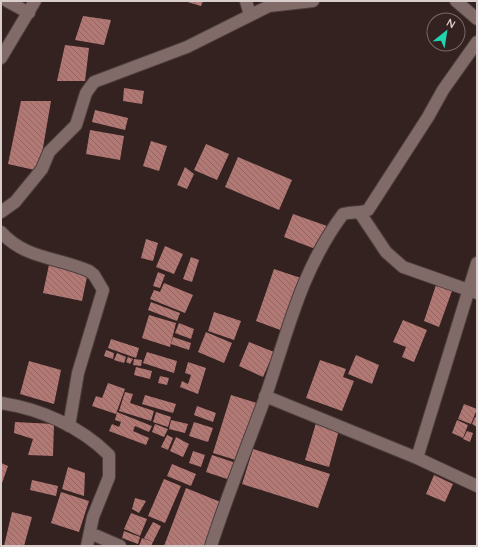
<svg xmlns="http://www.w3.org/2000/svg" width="478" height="547" font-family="Quicksand,sans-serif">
<defs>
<pattern id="building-back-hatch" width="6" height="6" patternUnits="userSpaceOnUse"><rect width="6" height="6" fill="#b27874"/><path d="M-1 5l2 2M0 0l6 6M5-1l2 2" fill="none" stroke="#906764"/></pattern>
</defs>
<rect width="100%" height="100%" fill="#342221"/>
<path fill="url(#building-back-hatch)" d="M184 1H203L201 6Z
M83 16 111 20 104 45 75 40Z
M65 45 89 48 85 81H57Z
M124 88 144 91 142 104 123 101Z
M21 101H51L39 171 8 164Z
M95 110 128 118 125 130 92 122Z
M90 130 124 136 120 160 86 154Z
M151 141 167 146 159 171 143 166Z
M206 144 229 154 217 180 194 170Z
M238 157 292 180 279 210 225 187Z
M185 167 194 174 187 189 177 185Z
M293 214 327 226 318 250 284 237Z
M146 239 158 243 153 261 141 258Z
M165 246 183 254 174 274 156 267Z
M191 257 199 260 192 282 183 279Z
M50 260 88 272 82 301 43 293Z
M274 269 301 278 283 331 256 321Z
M158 272 165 275 160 288 153 286Z
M164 283 193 295 185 313 150 299 154 290 160 292Z
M436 285 452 291 439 327 424 321Z
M151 302 180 313 177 321 148 310Z
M214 312 241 321 234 340 208 331Z
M149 315 176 323 170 347 142 338Z
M403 320 427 330 414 362 402 357 406 347 393 342Z
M179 323 194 329 191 339 175 333Z
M206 332 232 343 224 363 198 352Z
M173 337 191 343 189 350 171 344Z
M111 339 139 348 136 358 108 348Z
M249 342 274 352 263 377 239 366Z
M106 350 114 353 113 359 104 356Z
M147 352 177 361 174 373 143 363Z
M117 353 126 357 124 363 114 360Z
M356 355 379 365 372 384 348 374Z
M128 357 133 359 130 364 126 362Z
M134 359 142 360 141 366 133 365Z
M320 360 346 369 343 377 354 381 342 411 306 398Z
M29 361 61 370 54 404 20 394Z
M188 362 206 368 198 394 180 387 182 381 188 384 191 375 185 373Z
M136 367 152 371 150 379 134 375Z
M160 376 169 378 167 385 158 383Z
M108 383 125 389 116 414 92 406 96 396 102 398Z
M125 392 133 394 130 403 154 411 151 421 119 411Z
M145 395 176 404 173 413 142 404Z
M231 395 257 403 239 461 213 453Z
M464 404 477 409 471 424 458 419Z
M197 406 216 413 213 422 194 415Z
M117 412 152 426 149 432 135 426 133 431 149 438 146 445 109 431 112 424 119 427 121 422 115 420Z
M156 412 171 417 168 427 153 422Z
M475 417 477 418V427L472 424Z
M171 420 188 424 185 433 169 429Z
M457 420 468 425 463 438 452 433Z
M15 422 54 424 53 456 28 455 33 439 14 433Z
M194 422 213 428 208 442 189 436Z
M316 423 339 430 329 467 305 460Z
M155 424 168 429 164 437 152 432Z
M467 431 473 433 470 442 463 439Z
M167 435 173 438 168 450 161 447Z
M176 437 189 444 183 457 170 451Z
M253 449 330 474 318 508 242 484Z
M193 451 205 455 201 467 189 463Z
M212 455 236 463 230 480 206 472Z
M1 463 8 466 1 486Z
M172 464 196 474 191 486 167 476Z
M68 467 85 473 84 496 62 489Z
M434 475 453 484 445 502 426 494Z
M164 479 181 486 165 523 148 516Z
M32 480 58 486 56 496 30 490Z
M186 488 223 503 205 546H164Z
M61 492 89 501 79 532 51 523Z
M135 498 146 501 139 513 132 509Z
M12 512 32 517 24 546H4Z
M131 513 147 519 140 536 124 529Z
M153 522 161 526 151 546H139L142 538 153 542 144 538Z
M124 531 140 537 138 544 122 538Z"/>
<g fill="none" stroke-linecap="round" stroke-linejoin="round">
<g stroke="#4d3e3d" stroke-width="14">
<path id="minor" d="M7 1 29 13
M246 1 250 15
M456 1 477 19
M1 58 35 1
M1 212 15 202 42 169 49 152 76 125 86 93 94 82 187 47 269 6 313 1
M360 213 386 252 403 267 477 293
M1 232C25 259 57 257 89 271L94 275 103 290 78 373 69 426
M265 396 417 458 477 486
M1 403C41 409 81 427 109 455V477L93 517 87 546
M417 458 477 263
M90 533 120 546
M211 546C227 496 247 447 265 398 288 332 300 272 343 214 352 212 360 213 368 210L428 117 443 90 477 42"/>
</g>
<use href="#minor" stroke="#806b69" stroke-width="12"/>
</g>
<rect width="478" height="547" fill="none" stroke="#dacecd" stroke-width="4"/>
<g transform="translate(446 32) rotate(30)"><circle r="19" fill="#342221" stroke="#766766"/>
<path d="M0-3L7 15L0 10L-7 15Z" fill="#20d5b0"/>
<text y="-6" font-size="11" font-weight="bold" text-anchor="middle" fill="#dacecd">N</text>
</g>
</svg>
